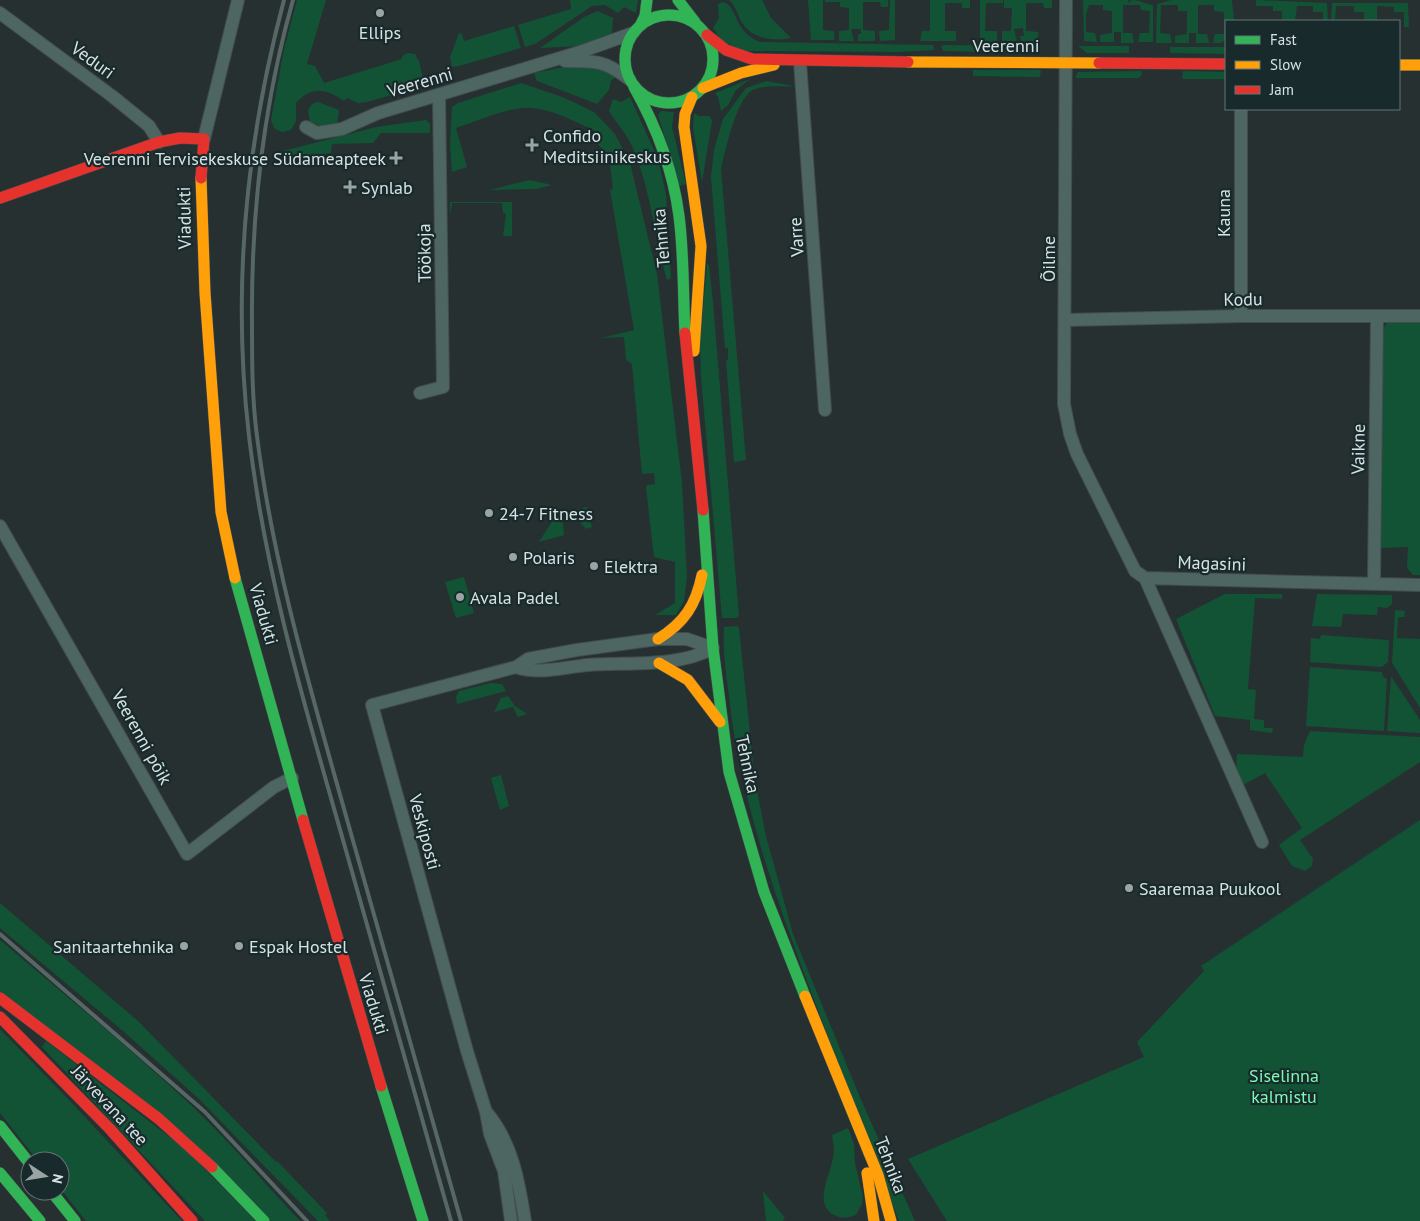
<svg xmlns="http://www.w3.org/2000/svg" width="1420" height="1221" font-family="'PT Sans',sans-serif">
<rect width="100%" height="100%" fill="#263031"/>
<path fill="#125335" d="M297 0H326L307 64 315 66 324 83 402 59V56L408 53 415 54 419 61 424 83 416 88 367 102 358 103 347 98 344 101C326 89 312 85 296 103V121L291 130 282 132 274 128 271 120 284 49Z
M570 0H638L636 13 624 7 618 13 605 5 592 6 535 44 525 47 518 25 571 9Z
M729 0H762L771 18 791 38C773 42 750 38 741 21 737 13 736 6 729 0Z
M808 0H823V30L834 31V40H811Z
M825 0H888V7H881L880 2H863V30L875 31V41H858V34H861V29H851L854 41H839V31L849 30V8L840 7V2H825Z
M890 0H895V40L880 41 879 31 889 30Z
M930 0H970V8H962V3H945V31H956V41H920L922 31H930Z
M980 0H1003V3H986L985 31H997V42L980 41Z
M1004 0H1052V8H1044L1043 3H1026V31L1038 32V42H1021L1020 36H1024L1023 28 1014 29 1017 41 1002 42V31H1011L1012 8H1004Z
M1083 0H1128L1129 3 1132 0C1140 0 1145 4 1153 5V42H1138L1140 33H1149L1150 11 1141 10 1140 5H1123V33H1132L1134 43H1121V32H1114V42H1100V35L1112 33V11L1103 10V5H1089L1086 14V32L1095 33 1097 42 1084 41Z
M1171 0H1232L1234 21H1226V39L1221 43H1213L1215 34H1224V12L1214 11V5H1198V34H1207L1209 43H1196V33H1189V43H1175V36L1187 34V11H1178V5H1161L1160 33 1170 34 1172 43H1156L1157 4Z
M1256 0 1327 3 1328 21H1323V12H1313V6H1297L1295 21H1282V11H1273V6H1256Z
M723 2C739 7 732 31 760 42L933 45 934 50 898 52 743 51 721 40 713 28 719 18 718 4Z
M1332 3H1408L1409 27H1404V12H1394V7L1377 6V21H1364V12H1354V6H1336L1335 21H1331Z
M598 11 613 18 612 33 580 46 540 48 584 17Z
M514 26 521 48 459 66 452 67 450 57 459 33 462 34 464 41Z
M945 45 1037 46 1038 53 943 51 941 46Z
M1078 46H1129V53H1087Z
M1170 47H1226V54L1170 53Z
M590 66 602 67 616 76 611 81 609 90 597 104 537 81 534 73 559 68Z
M973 70H1041L1040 77 973 76Z
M1141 71 1142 74 1139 78H1075L1078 72Z
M1183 71 1226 72V79H1184L1182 78Z
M750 79 736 90 728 105 721 111 718 97 715 93Z
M766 81 794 86C782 87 766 85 755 89 737 94 725 152 721 169L746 460 734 462 726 361 728 359V348H725L711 177 714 150 723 119 746 88Z
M521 83 565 98 594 112 615 134 630 163 657 274 682 483 687 577 684 601 676 615H655L675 603V562L654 557 646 488 647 485 655 484 654 473 642 474 632 364 626 360 624 337 601 338 634 330 610 190 613 189 609 156 595 141 599 133C576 122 548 106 522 108 500 110 477 121 456 128L467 167 452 172 450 145 452 107 458 103Z
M630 97 658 159 666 194 671 278 667 280C654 236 651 189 632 146 626 133 617 124 609 111L613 99 621 102Z
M318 102 339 110 337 125 322 126 310 122 308 110 312 104Z
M661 111 674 112 672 127 686 184 680 186 658 115Z
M694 113 699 116H710L712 121 702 182 693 128Z
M426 120 430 124V133H381L373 143 332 144 331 153 287 158 283 151 376 127Z
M530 180 552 185 537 189 489 190Z
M450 202H512V236H503L506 214 503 213 502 203H452L450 216Z
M707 264 709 265 713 303 739 616 736 618H722L701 377 700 343Z
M1388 322H1420V575H1413L1407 568 1408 547 1379 548 1383 328Z
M587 507 592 527 586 529 570 511Z
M562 513 564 535 539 542 556 515Z
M464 577 474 613 456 618 445 582Z
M1225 594H1282V599L1255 598 1248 689 1256 690 1254 719 1264 720V728H1273L1272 733 1250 730V720L1215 716 1176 619Z
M1317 594 1392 595V604L1387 608 1378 607 1377 615 1343 614 1341 627 1312 626Z
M1395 610 1405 611 1404 617H1398L1397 638 1420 639V708L1392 663Z
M737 626 739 628 755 781 766 836 793 934 859 1095 915 1221H899C872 1152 846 1082 819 1013 782 915 745 817 731 713 728 685 722 655 724 627Z
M1321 635 1389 640 1388 662 1382 667 1310 662 1311 638 1320 639Z
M1310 667 1382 672 1383 677 1387 679 1384 731 1306 726Z
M1391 676 1420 720V733L1387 731Z
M491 683 502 684 506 691 457 704 456 697 459 691Z
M508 696 515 706 527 714 518 717 513 707 494 712 501 698Z
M1310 731 1420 737V762L1300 840 1313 859 1312 866 1305 871 1292 866 1279 845 1302 828 1265 773 1243 785 1236 772 1237 754 1303 757 1304 745Z
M501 775 509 806 500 810 491 778Z
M1420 820V1221H947L908 1159 1144 1057 1137 1042 1204 971 1201 966Z
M0 903 138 1021 276 1162 277 1161 327 1213 325 1215 330 1221H318L198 1098 123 1031 0 928Z
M0 940C65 995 131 1049 193 1107 231 1143 264 1183 300 1221H271L0 991Z
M0 1029 71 1102 182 1221H86L60 1188V1161H38L0 1113Z
M46 1041 186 1150 256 1221H205L42 1047Z
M848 1128 854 1144 855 1163 863 1197 862 1204 856 1215C848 1218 842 1219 834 1215 813 1204 830 1175 833 1158 835 1151 833 1142 832 1135Z
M763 1191 785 1218 783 1221H766Z"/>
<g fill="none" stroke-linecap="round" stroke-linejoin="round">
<g stroke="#434c4d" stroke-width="14">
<path id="street" d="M1066 0 1064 404 1070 434 1077 454 1135 571 1145 578 1420 585
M0 13 112 96 149 126 159 142
M565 61C596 61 604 60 629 79
M800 62 825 410
M1241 109V316
M306 127 317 133 342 129 378 113 580 52 633 33
M204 139 238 0
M1066 320 1241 316H1420
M420 393 443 387 439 95
M0 526 187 854 274 787 292 778
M1145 578 1262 842
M1374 582 1377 317
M516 667C540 675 564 667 588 665 627 662 678 668 713 648
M488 1114C513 1145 519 1183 525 1221
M511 1221 504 1171 490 1134 486 1112 467 1051 372 705 516 667 528 659 577 650 658 639H687L713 648"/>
</g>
<g stroke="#434c4d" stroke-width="12">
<path id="fast" d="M678 0 695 22
M625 59a44 44 0 1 1 88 0a44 44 0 1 1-88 0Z
M641 24 645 16 647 0
M634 87C656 126 673 170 679 216 684 254 683 295 685 333
M703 510 713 648 729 772 764 892 805 996
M235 578 303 820
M381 1086 423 1221
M0 1126 30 1164
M212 1167 264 1221
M0 1173 40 1221
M51 1191 75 1221"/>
</g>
<g stroke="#434c4d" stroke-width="12">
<path id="slow" d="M908 62 1099 63
M1399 65H1420
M703 88 741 73 774 65
M692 97 685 114 684 127 701 246 694 351
M201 178 205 293 221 512 235 578
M658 639C684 623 696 605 702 575
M659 663 688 680 720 722
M805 996 878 1175 891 1221
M867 1173 874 1221"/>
</g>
<g stroke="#434c4d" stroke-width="12">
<path id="jam" d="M707 35 726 50 752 59 908 62
M1099 63 1226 64
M0 198 159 142 180 138 204 139 201 178
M685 333 703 510
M303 820 381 1086
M0 998 159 1119 212 1167
M0 1017 110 1129 192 1221"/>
</g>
<use href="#street" stroke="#4d6662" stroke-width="12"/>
<use href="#fast" stroke="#30b455" stroke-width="11"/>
<use href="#slow" stroke="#ff9f0a" stroke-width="11"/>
<use href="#jam" stroke="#e5322d" stroke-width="11"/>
<path stroke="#566766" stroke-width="4" d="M284 0C246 142 232 290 249 436 265 574 305 707 343 840 379 967 415 1094 451 1221
M293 0C263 106 251 213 252 323 252 361 252 399 257 436 273 565 311 691 346 816 384 951 422 1086 461 1221
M0 934 205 1112 307 1221"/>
</g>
<g fill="#99a4a5" stroke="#182a2b" stroke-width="2">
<circle cx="380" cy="13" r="5"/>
<path d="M529.5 137.5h5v5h5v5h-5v5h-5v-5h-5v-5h5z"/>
<path d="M393.5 150.5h5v5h5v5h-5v5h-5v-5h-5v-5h5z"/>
<path d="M347.5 179.5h5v5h5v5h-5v5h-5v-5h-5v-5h5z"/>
<circle cx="489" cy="513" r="5"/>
<circle cx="513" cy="557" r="5"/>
<circle cx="594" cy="566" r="5"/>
<circle cx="460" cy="597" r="5"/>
<circle cx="1129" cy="888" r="5"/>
<circle cx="184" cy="946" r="5"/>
<circle cx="239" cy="946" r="5"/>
</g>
<g text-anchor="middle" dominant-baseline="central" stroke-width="4.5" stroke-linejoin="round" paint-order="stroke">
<g font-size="18" fill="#d7e2e3" stroke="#182a2b" text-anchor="start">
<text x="380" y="32" text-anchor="middle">Ellips</text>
<text x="543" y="135">Confido<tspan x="543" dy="21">Meditsiinikeskus</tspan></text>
<text x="386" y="158" text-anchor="end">Veerenni Tervisekeskuse Südameapteek</text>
<text x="361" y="187">Synlab</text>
<text x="499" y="513">24-7 Fitness</text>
<text x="523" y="557">Polaris</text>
<text x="604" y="566">Elektra</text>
<text x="470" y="597">Avala Padel</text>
<text x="1139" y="888">Saaremaa Puukool</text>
<text x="174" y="946" text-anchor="end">Sanitaartehnika</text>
<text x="249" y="946">Espak Hostel</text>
</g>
<g font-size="18" fill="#d7e2e3" stroke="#182a2b">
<text x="1006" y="45">Veerenni</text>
<text transform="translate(93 60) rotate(36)">Veduri</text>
<text transform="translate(420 82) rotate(-16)">Veerenni</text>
<text transform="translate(1223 213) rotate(-90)">Kauna</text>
<text transform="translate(184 218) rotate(-91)">Viadukti</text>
<text transform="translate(796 237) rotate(-94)">Varre</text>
<text transform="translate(661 238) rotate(-95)">Tehnika</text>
<text transform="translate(424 253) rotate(-91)">Töökoja</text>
<text transform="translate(1048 259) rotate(-90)">Õilme</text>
<text transform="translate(1243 299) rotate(-1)">Kodu</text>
<text transform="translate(1358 449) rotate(-89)">Vaikne</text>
<text transform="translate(1212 563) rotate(2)">Magasini</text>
<text transform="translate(264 614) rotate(74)">Viadukti</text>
<text transform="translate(142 737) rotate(61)">Veerenni põik</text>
<text transform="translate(748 764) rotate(78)">Tehnika</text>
<text transform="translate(425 832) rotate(75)">Veskiposti</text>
<text transform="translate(374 1004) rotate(73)">Viadukti</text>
<text transform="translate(110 1105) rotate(47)">Järvevana tee</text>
<text transform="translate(891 1165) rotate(69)">Tehnika</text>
</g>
<g font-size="18" fill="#7afcb3" stroke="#182a2b">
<text x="1284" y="1075">Siselinna<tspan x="1284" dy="21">kalmistu</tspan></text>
</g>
</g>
<rect x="1225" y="20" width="175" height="90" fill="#182a2b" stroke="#647475"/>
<rect x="1235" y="36" width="25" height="8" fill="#30b455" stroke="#647475"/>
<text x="1270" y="45" font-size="15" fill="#d7e2e3">Fast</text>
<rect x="1235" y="61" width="25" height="8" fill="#ff9f0a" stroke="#647475"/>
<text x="1270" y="70" font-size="15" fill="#d7e2e3">Slow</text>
<rect x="1235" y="86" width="25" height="8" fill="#e5322d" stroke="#647475"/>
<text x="1270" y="95" font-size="15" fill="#d7e2e3">Jam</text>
<g transform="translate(45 1176) rotate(102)"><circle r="24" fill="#182a2b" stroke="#647475"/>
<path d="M0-4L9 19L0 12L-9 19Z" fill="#99a4a5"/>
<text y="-8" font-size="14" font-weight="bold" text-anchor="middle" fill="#d7e2e3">N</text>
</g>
</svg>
